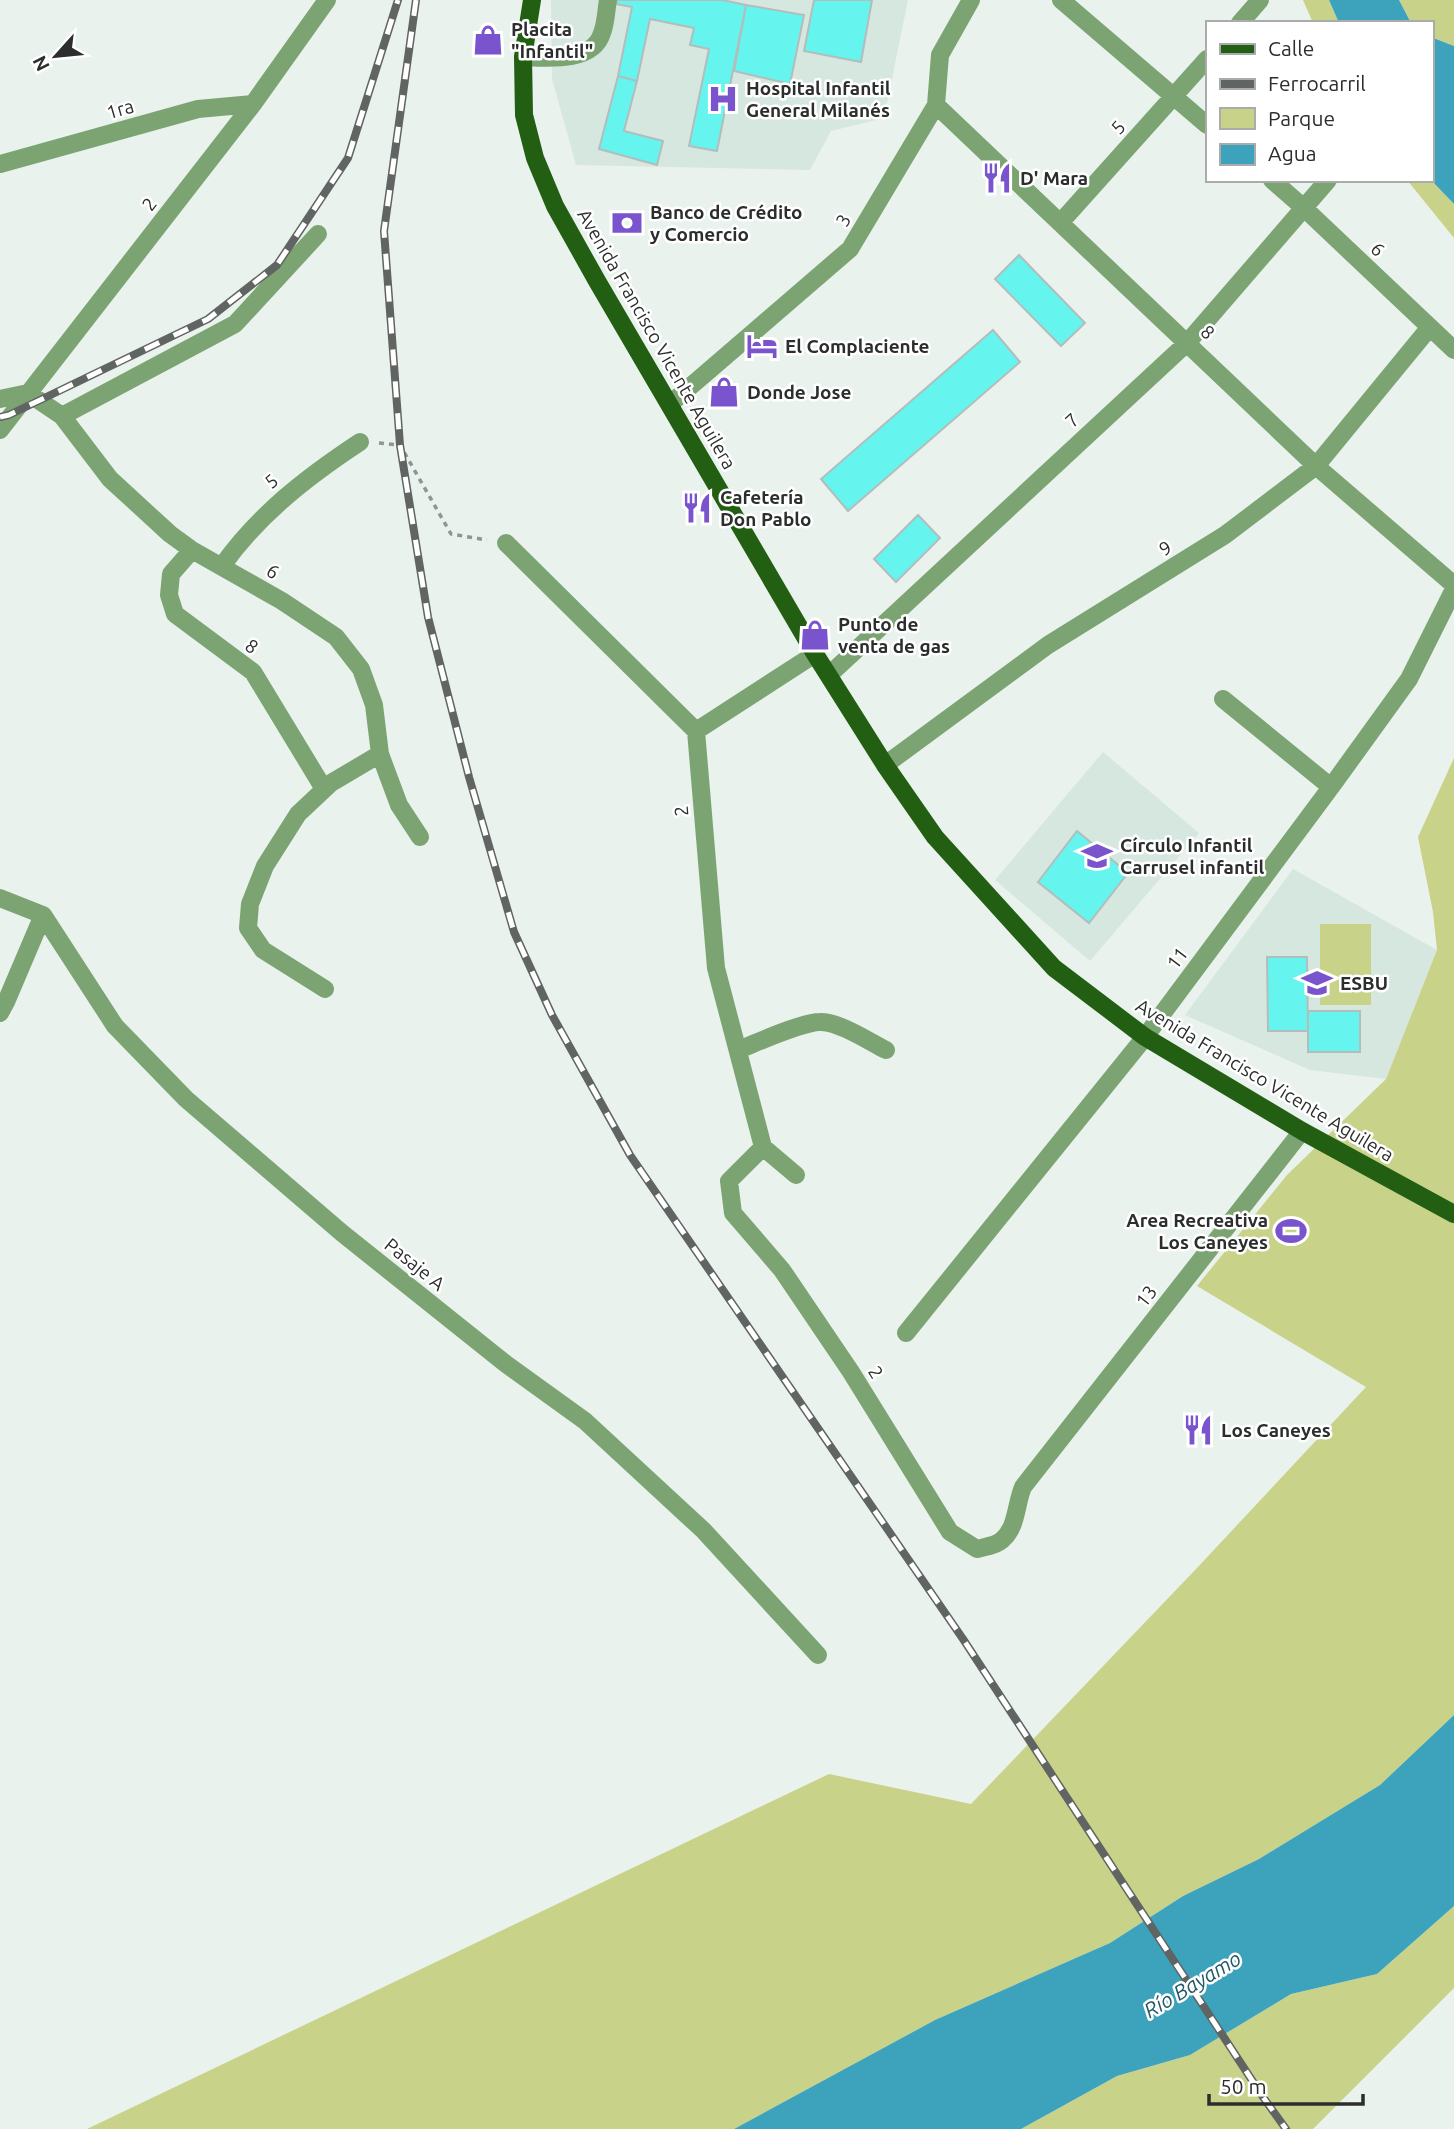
<svg xmlns="http://www.w3.org/2000/svg" width="1454" height="2129" font-family="Ubuntu,sans-serif">
<rect width="100%" height="100%" fill="#e9f2ed"/>
<path fill="#d6e7df" d="M551 0H908L884 118 831 131 810 170 576 165 552 79Z
M1103 752 1199 833 1090 961 995 880Z
M1293 869 1437 950 1386 1079 1310 1070 1185 1015Z"/>
<path fill="#c9d289" d="M1303 0H1329L1339 23H1313Z
M1399 0H1454V46L1431 37V23H1411Z
M1407 180H1431L1454 204V238Z
M1454 758V1715L1380 1785 1259 1859 1183 1896 1110 1943 935 2020 734 2129H87L829 1774 971 1804 1197 1568 1366 1387 1197 1286 1287 1175 1386 1079 1437 950 1433 912 1418 837Z
M1320 924H1371V1005H1320Z
M1454 1906V1988L1313 2129H1021L1117 2076 1190 2055 1291 1994 1377 1974Z"/>
<path fill="#3da2bb" d="M1329 0H1399L1411 23H1339Z
M1431 37 1454 46V204L1431 180Z
M1454 1715V1906L1377 1974 1291 1994 1190 2055 1117 2076 1021 2129H734L935 2020 1110 1943 1183 1896 1259 1859 1380 1785Z"/>
<path fill="#65f4ee" stroke="#b3bdbc" stroke-width="2" d="M617 0H723L746 5 717 151 689 146 709 49 690 45 694 28 650 19 637 81 618 76 632 7 616 4Z
M814 0H872L861 62 804 51Z
M746 5 804 15 790 84 734 71Z
M618 76 637 81 624 131 663 141 657 165 599 149Z
M1019 255 1085 323 1061 346 995 279Z
M993 330 1020 362 848 511 821 479Z
M918 515 940 538 896 582 874 559Z
M1077 831 1128 873 1089 923 1038 882Z
M1267 957H1307L1308 1031H1268Z
M1308 1011H1360V1052H1308Z"/>
<g fill="none" stroke-linecap="round" stroke-linejoin="round">
<path stroke="#8f9592" stroke-width="3.5" stroke-dasharray="5 5" stroke-linecap="butt" d="M379 443 400 445 451 534 487 540"/>
<path stroke="#7ca473" stroke-width="18" d="M1061 0 1207 125
M1240 23 1260 0
M523 57C547 58 593 63 602 33 606 23 606 11 608 0
M936 105 1316 466 1454 585
M0 164 198 109 253 104
M1272 180 1304 208 1454 350
M1060 223 1207 59
M0 399 28 393 62 416 110 479 170 534 192 550 282 601 336 637 361 669 374 705 380 754 399 805 420 837
M670 404 850 249 936 105 940 55 971 0
M62 416 235 324 318 234
M0 430 253 104 327 0
M506 543 696 731 716 968 763 1147 796 1175
M192 550 171 574 169 595 175 614 253 672 324 789
M222 566C259 514 307 477 360 442
M829 675 1188 342 1328 180
M1223 699 1331 787
M696 731 815 654
M885 765 1048 645 1225 535 1316 466 1430 327
M0 898 43 915 115 1026 186 1099 342 1233 506 1364 585 1421 703 1530 818 1655
M325 989 263 950 248 928 250 904 265 866 298 814 331 783 380 754
M0 1013 6 1002 43 915
M738 1050C756 1043 802 1022 820 1022 838 1021 870 1042 886 1050
M763 1147 729 1181 733 1213 782 1270 851 1372 950 1532 977 1549C984 1547 998 1545 1003 1539 1017 1527 1016 1503 1023 1487L1302 1131
M906 1333 1145 1037 1331 787 1409 679 1454 589"/>
<path stroke="#225f12" stroke-width="18" d="M532 0 523 57 524 115 535 158 555 206 597 281 815 654 885 765 935 837 1054 968 1145 1037 1302 1131 1454 1214"/>
<g stroke="#606462" stroke-width="8">
<path id="rail" d="M416 0 384 231 400 445 428 617 469 777 514 932 552 1015 630 1155 963 1639 1263 2097 1286 2129
M0 417 9 415 208 319 277 265 348 158 398 0"/>
</g>
<use href="#rail" stroke="#fff" stroke-width="5" stroke-dasharray="16" stroke-linecap="butt"/>
</g>
<defs>
<g id="shop-bare" transform="scale(2.415)"><path d="M-5-2.5h2.3a2.7 3.5 0 0 1 5.4 0H5L5.5 6h-11ZM-1.5-2.5h3a1.5 2.3 0 0 0-3 0Z" fill="#7954cd" stroke="#fff" stroke-width="2.5" paint-order="stroke"/></g>
<g id="hospital-bare" transform="scale(2.415)"><path d="M-5-5h3v3.5h4V-5h3V5h-3V1.5h-4V5h-3Z" fill="#7954cd" stroke="#fff" stroke-width="2.5" paint-order="stroke"/></g>
<g id="restaurant-bare" transform="scale(2.415)"><path d="M-5-6h1v4h1v-4h1v4h1v-4h1v5L-1.5 .5V6h-2V.5L-5-1ZM5-6V6H3V1.5H1.5Q1.5-4 5-6Z" fill="#7954cd" stroke="#fff" stroke-width="2.5" paint-order="stroke"/></g>
<g id="bank-bare" transform="scale(2.415)"><path d="M-6-4H6V4H-6ZM0-2.3a2.3 2.3 0 1 0 0 4.6a2.3 2.3 0 1 0 0-4.6Z" fill="#7954cd" stroke="#fff" stroke-width="2.5" paint-order="stroke"/></g>
<g id="hotel-bare" transform="scale(2.415)"><path d="M-6-4.5h1.5V1H6V5H4.5V3h-9V5H-6ZM-4 0a1.8 1.8 0 1 1 3.6 0ZM.5 0V-2.5h3Q6-2.5 6 0Z" fill="#7954cd" stroke="#fff" stroke-width="2.5" paint-order="stroke"/></g>
<g id="school-bare" transform="scale(2.415)"><path d="M0-5L7-2L0 1L-7-2ZM-4 1L0 2.5L4 1V4Q0 6-4 4Z" fill="#7954cd" stroke="#fff" stroke-width="2.5" paint-order="stroke"/></g>
<g id="stadium-bare" transform="scale(2.415)"><path d="M0-5a6.5 5 0 1 0 0 10a6.5 5 0 1 0 0-10ZM-3.5-1.8h7v3.6h-7Z" fill="#7954cd" stroke="#fff" stroke-width="2.5" paint-order="stroke"/></g>
</defs>
<g fill-rule="evenodd">
<use href="#shop-bare" x="488" y="40"/>
<use href="#hospital-bare" x="723" y="99"/>
<use href="#restaurant-bare" x="997" y="178"/>
<use href="#bank-bare" x="627" y="223"/>
<use href="#hotel-bare" x="762" y="346"/>
<use href="#shop-bare" x="724" y="392"/>
<use href="#restaurant-bare" x="697" y="508"/>
<use href="#shop-bare" x="815" y="635"/>
<use href="#school-bare" x="1097" y="856"/>
<use href="#school-bare" x="1317" y="983"/>
<use href="#stadium-bare" x="1291" y="1231"/>
<use href="#restaurant-bare" x="1198" y="1430"/>
</g>
<g text-anchor="middle" dominant-baseline="central" stroke-width="5" stroke-linejoin="round" paint-order="stroke">
<g font-size="19" font-weight="bold" fill="#2b2e2d" stroke="#fff" text-anchor="start">
<text x="511" y="29">Placita<tspan x="511" dy="22">"Infantil"</tspan></text>
<text x="746" y="88">Hospital Infantil<tspan x="746" dy="22">General Milanés</tspan></text>
<text x="1020" y="178">D' Mara</text>
<text x="650" y="212">Banco de Crédito<tspan x="650" dy="22">y Comercio</tspan></text>
<text x="785" y="346">El Complaciente</text>
<text x="747" y="392">Donde Jose</text>
<text x="720" y="497">Cafetería<tspan x="720" dy="22">Don Pablo</tspan></text>
<text x="838" y="624">Punto de<tspan x="838" dy="22">venta de gas</tspan></text>
<text x="1120" y="845">Círculo Infantil<tspan x="1120" dy="22">Carrusel infantil</tspan></text>
<text x="1340" y="983">ESBU</text>
<text x="1268" y="1220" text-anchor="end">Area Recreativa<tspan x="1268" dy="22">Los Caneyes</tspan></text>
<text x="1221" y="1430">Los Caneyes</text>
</g>
<g font-size="19" fill="#2b2e2d" stroke="#fff">
<text transform="translate(120 109) rotate(-16)">1ra</text>
<text transform="translate(1118 127) rotate(-48)">5</text>
<text transform="translate(149 204) rotate(-52)">2</text>
<text transform="translate(843 220) rotate(-59)">3</text>
<text transform="translate(1378 249) rotate(43)">6</text>
<text transform="translate(1208 332) rotate(44)">8</text>
<text transform="translate(657 339) rotate(60)">Avenida Francisco Vicente Aguilera</text>
<text transform="translate(1072 420) rotate(-43)">7</text>
<text transform="translate(271 481) rotate(-40)">5</text>
<text transform="translate(1165 548) rotate(-32)">9</text>
<text transform="translate(273 571) rotate(30)">6</text>
<text transform="translate(252 646) rotate(36)">8</text>
<text transform="translate(681 811) rotate(-95)">2</text>
<text transform="translate(1177 958) rotate(-53)">11</text>
<text transform="translate(1265 1080) rotate(31)">Avenida Francisco Vicente Aguilera</text>
<text transform="translate(415 1264) rotate(39)">Pasaje A</text>
<text transform="translate(1146 1296) rotate(-52)">13</text>
<text transform="translate(876 1372) rotate(58)">2</text>
</g>
<g font-size="21" font-style="italic" fill="#215966" stroke="#fff">
<text transform="translate(1192 1984) rotate(-31)">Río Bayamo</text>
</g>
</g>
<rect x="1206" y="21" width="228" height="161" fill="#ffffff" stroke="#aaabab" stroke-width="2"/>
<rect x="1220" y="44" width="35" height="10" fill="#225f12" stroke="#aaabab" stroke-width="2"/>
<text x="1268" y="56" font-size="21" fill="#2b2e2d">Calle</text>
<rect x="1220" y="79" width="35" height="10" fill="#606462" stroke="#aaabab" stroke-width="2"/>
<text x="1268" y="91" font-size="21" fill="#2b2e2d">Ferrocarril</text>
<rect x="1220" y="108" width="35" height="21" fill="#c9d289" stroke="#aaabab" stroke-width="2"/>
<text x="1268" y="126" font-size="21" fill="#2b2e2d">Parque</text>
<rect x="1220" y="144" width="35" height="21" fill="#3da2bb" stroke="#aaabab" stroke-width="2"/>
<text x="1268" y="161" font-size="21" fill="#2b2e2d">Agua</text>
<g transform="translate(56 56) rotate(243)" stroke="#ffffff" stroke-width="5" paint-order="stroke">
<path d="M0-5L12 26L0 18L-12 26Z" fill="#2b2e2d"/>
<text y="-10" font-size="19" font-weight="bold" text-anchor="middle" fill="#2b2e2d">N</text>
</g>
<path d="M1209 2094v10h154v-10" fill="none" stroke="#2b2e2d" stroke-width="3.5"/>
<text x="1220" y="2094" font-size="21" fill="#2b2e2d" stroke="#ffffff" stroke-width="5" paint-order="stroke">50 m</text>
</svg>
